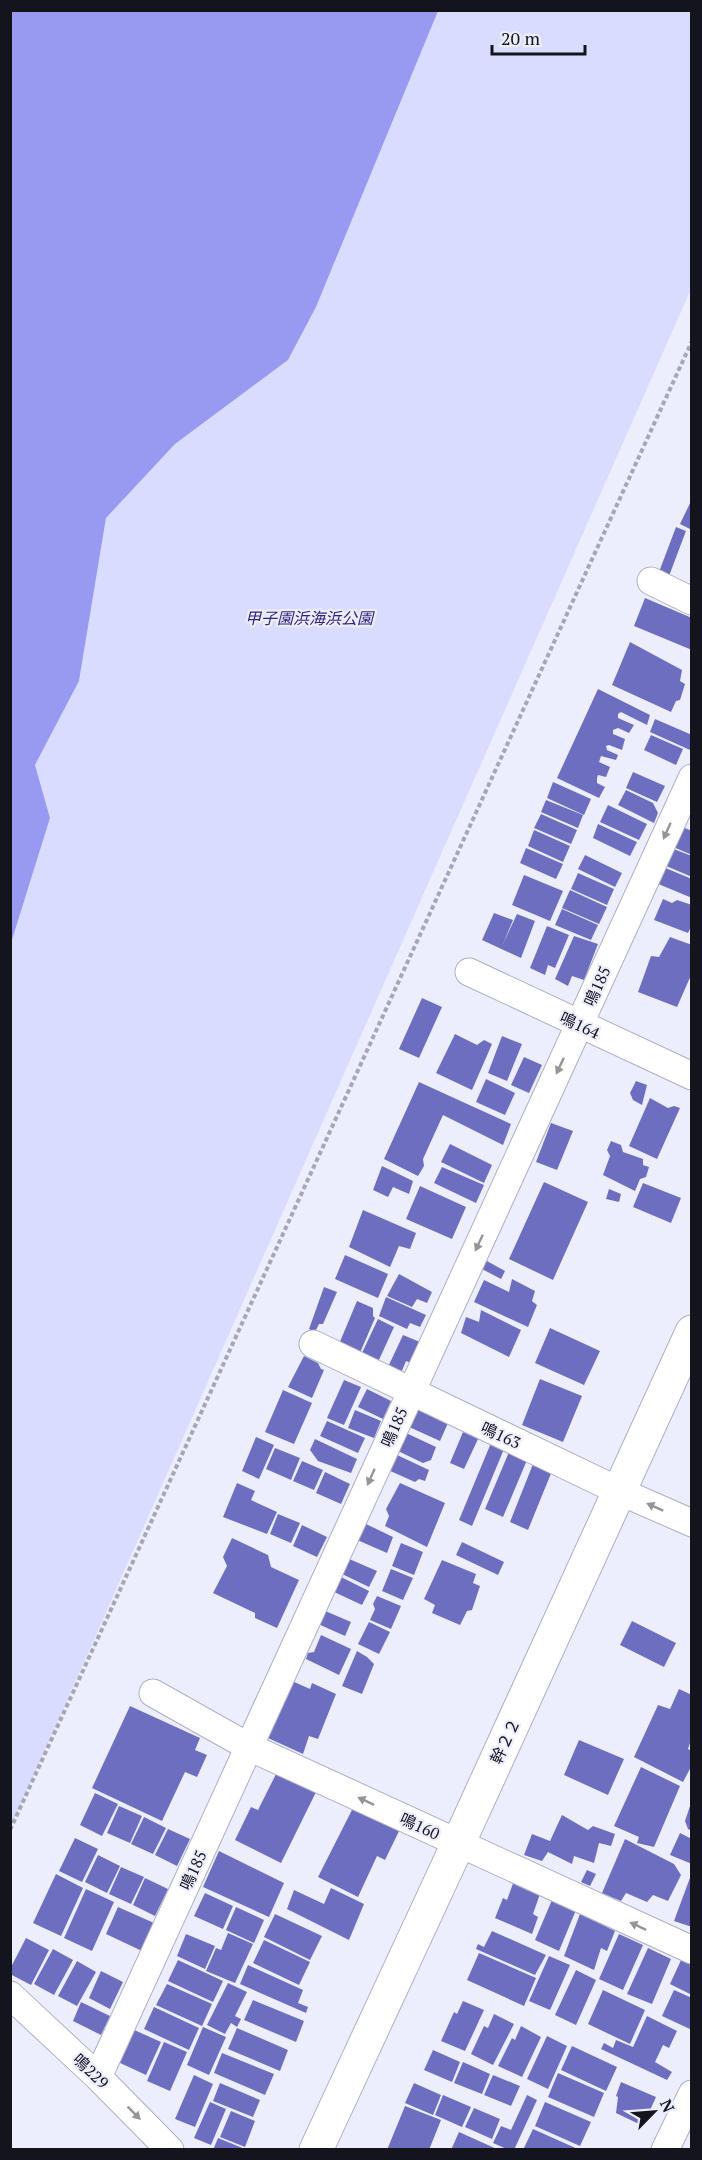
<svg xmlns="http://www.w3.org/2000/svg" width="702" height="2160" font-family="'PT Serif','Noto Sans JP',serif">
<rect width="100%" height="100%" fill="#eceefd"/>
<path fill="#d9dcff" d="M438 11H691V289L11 1827V943L50 818 35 765 79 681 106 518 175 444 288 360 316 307Z"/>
<path fill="#989af2" d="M11 10 438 11 316 307 288 360 175 444 106 518 79 681 35 765 50 818 11 943Z"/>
<path fill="#6e6ec1" d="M692 499V530L680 524Z
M676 527 686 531 669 576 659 572Z
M645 598 692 618V650L634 626Z
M630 642 682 670 680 681 685 684 680 700 676 701 671 712 612 685Z
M598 689 650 715 647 725 621 712 618 714V718L634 725 629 733 618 728 613 730V734L625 739 622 750 609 745 606 746 607 750 618 755 616 760 601 756 599 762 610 767 606 777 598 775 597 778V783L605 787 599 798 557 778Z
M655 719 692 735 690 750 650 732Z
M651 735 683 749 676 765 644 750Z
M633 772 665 786 657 802 626 788Z
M553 782 591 799 584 815 547 798Z
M626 790 653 803 658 813 654 823 618 805Z
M546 800 583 815 578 828 541 812Z
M608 805 647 824 639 840 600 822Z
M541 814 577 830 571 844 534 828Z
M598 824 637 842 630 856 593 838Z
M680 826 692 831V855L671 846Z
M534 830 570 846 563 862 528 846Z
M526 848 563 864 556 879 520 863Z
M671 848 692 856V877L664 865Z
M585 855 622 873 615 887 578 869Z
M663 867 692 879V898L656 883Z
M578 873 614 889 607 905 571 889Z
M524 875 563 891 550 921 512 905Z
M570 890 607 907 599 924 562 908Z
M663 899 672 903 677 900 692 905V925L688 933 654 920Z
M562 909 598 925 591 940 555 925Z
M494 913 513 920 503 944 517 914 535 921 521 958 482 940Z
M547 926 569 935 555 968 548 965 545 975 530 968Z
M574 936 598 944 584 980 572 976 568 986 555 979Z
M670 937 692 945V973L677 1007 638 992 651 956 659 957Z
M422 998 442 1007 419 1058 399 1049Z
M455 1034 477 1045 484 1040 492 1044 472 1090 436 1073Z
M502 1036 522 1044 507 1081 488 1073Z
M524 1057 542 1065 529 1093 511 1085Z
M486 1079 515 1093 505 1115 476 1102Z
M636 1081 647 1085 642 1105 633 1100 630 1093Z
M419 1082 511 1124 503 1145 443 1115 423 1159 424 1166 418 1176 384 1159Z
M650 1098 668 1108 674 1106 680 1108 657 1159 629 1146Z
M551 1123 573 1131 557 1170 536 1162Z
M611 1141 621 1145 623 1152 643 1159V1165L649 1167 646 1177 640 1179 635 1191 603 1175 610 1156 607 1150Z
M450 1144 492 1165 484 1183 441 1162Z
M382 1166 413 1181 409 1194 393 1187 388 1197 373 1190Z
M442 1167 484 1185 476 1203 434 1183Z
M544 1182 588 1202 553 1280 509 1259Z
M643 1183 681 1198 671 1223 633 1207Z
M420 1186 466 1207 452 1239 406 1219Z
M609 1189 621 1194 619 1202 606 1199Z
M363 1210 416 1233 410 1249 399 1246 390 1267 349 1247Z
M345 1255 388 1274 378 1298 335 1279Z
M487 1261 505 1271 501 1279 482 1269Z
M399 1274 432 1292 427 1303 417 1299 412 1307 387 1296Z
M512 1279 535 1291 532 1301 537 1305 528 1327 474 1302 484 1280 509 1292Z
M324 1287 337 1292 323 1324H319L315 1332 309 1329Z
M386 1297 426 1315 420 1327 410 1323 407 1329 379 1316Z
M357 1301 373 1308V1316L375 1318 359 1355 339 1344Z
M481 1310 521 1330 509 1357 461 1333 466 1317 479 1322Z
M378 1319 394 1327 378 1362 361 1355Z
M550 1328 600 1351 584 1385 535 1363Z
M403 1335 420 1342 411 1363 406 1361 401 1373 388 1367Z
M304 1356 318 1363 321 1369 324 1370 312 1398 288 1387Z
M540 1379 582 1396 563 1442 522 1425Z
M344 1380 361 1387 344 1425 327 1418Z
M367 1389 391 1401 383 1419 358 1407Z
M283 1390 312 1403 294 1444 265 1432Z
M415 1409 448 1423 440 1441 407 1426Z
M355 1410 381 1421 374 1438 348 1428Z
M327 1421 365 1438 358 1453 320 1436Z
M463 1432 478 1439 464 1469 450 1463Z
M406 1433 436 1447 431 1460 423 1463 398 1451Z
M256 1437 274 1445 259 1479 242 1471Z
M315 1439 357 1459 351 1473 318 1461 310 1450Z
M491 1443 504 1449 472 1526 459 1520Z
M275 1448 300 1458 291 1480 266 1469Z
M509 1452 527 1460 503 1517 485 1509Z
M395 1454 429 1470 425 1481 419 1479 415 1482 388 1470Z
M302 1461 323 1470 314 1490 293 1481Z
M533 1464 552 1471 528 1530 510 1522Z
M325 1472 350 1484 341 1504 316 1493Z
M237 1483 255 1491 251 1500 277 1512 267 1534 223 1517Z
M400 1483 445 1503 427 1547 385 1526 389 1516 386 1509Z
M278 1514 300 1523 291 1543 270 1534Z
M366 1524 393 1537 387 1553 355 1539 360 1528Z
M302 1525 327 1537 317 1557 293 1546Z
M232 1538 268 1555 271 1567 299 1580 277 1628 255 1618V1613L213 1593 227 1566 223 1557Z
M462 1542 504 1562 498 1575 456 1555Z
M401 1543 423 1552 414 1575 392 1566Z
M347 1558 377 1571 369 1587 340 1573Z
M442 1560 476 1574 473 1583 480 1586 472 1610 467 1611 460 1625 432 1613 435 1605 424 1599Z
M391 1569 413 1578 403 1600 382 1591Z
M339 1576 369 1591 362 1605 332 1591Z
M377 1596 401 1606 391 1629 370 1620 375 1609 373 1604Z
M323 1610 351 1622 345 1636 316 1623Z
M632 1621 676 1643 664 1667 620 1645Z
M369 1622 390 1632 379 1654 358 1644Z
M321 1635 351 1649 339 1675 306 1659 308 1653 314 1652Z
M357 1651 367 1657 374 1664 362 1694 342 1686Z
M292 1681 310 1689 312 1683 336 1694 318 1739 309 1736 303 1754 268 1738Z
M679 1689 692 1695V1737L688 1749 692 1751V1765L683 1782 634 1757 658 1705 670 1709Z
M130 1706 200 1738 195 1750 207 1755 197 1777 185 1772 162 1821 92 1788Z
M579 1740 624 1759 608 1795 564 1775Z
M641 1767 680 1786 654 1847 637 1843 639 1837 614 1826Z
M278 1770 317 1790 281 1863 235 1840 251 1807 258 1810Z
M95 1793 118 1804 102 1836 80 1825Z
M691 1803H692V1831L688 1829 685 1821Z
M355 1804 401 1827 385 1860 377 1856 358 1897 318 1877Z
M119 1806 142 1816 130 1843 107 1833Z
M562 1815 588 1830 593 1826 615 1834 611 1846 599 1843 594 1863 574 1856 572 1864 548 1852 542 1861 524 1855 532 1834 550 1841Z
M144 1817 166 1828 153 1854 131 1844Z
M168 1829 190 1839 177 1866 155 1855Z
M680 1833 692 1839V1864L670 1855Z
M75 1838 98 1849 82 1882 59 1871Z
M625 1839 674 1864 681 1875 668 1901 653 1895 647 1902 626 1893 621 1901 602 1893Z
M219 1851 284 1883 269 1917 203 1887Z
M98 1855 120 1866 107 1893 85 1882Z
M121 1867 144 1877 131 1904 109 1894Z
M587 1870 596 1874 590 1886 581 1882Z
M56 1874 83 1888 61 1936 33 1923Z
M691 1875H692V1927L674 1921Z
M145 1878 168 1889 155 1916 133 1905Z
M515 1878 541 1891 533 1914 538 1917 532 1934 495 1918 503 1898 507 1900Z
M331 1888 364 1904 349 1940 287 1909 294 1890 324 1904Z
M86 1889 114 1902 92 1951 64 1938Z
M205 1893 233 1906 223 1929 194 1916Z
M552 1900 576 1910 559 1951 535 1940Z
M118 1907 154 1923 142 1951 106 1934Z
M236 1907 264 1920 254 1943 226 1930Z
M275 1914 322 1936 310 1960 264 1937Z
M580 1914 615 1931 607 1951 601 1948 594 1970 564 1956Z
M492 1931 546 1955 535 1975 476 1949 478 1944 484 1947Z
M228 1933 253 1944 235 1983 206 1971 216 1948 221 1950Z
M186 1934 215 1946 205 1969 177 1956Z
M619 1934 643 1945 623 1990 599 1979Z
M26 1938 49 1950 31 1985 10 1974V1969Z
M264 1940 310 1962 299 1985 253 1963Z
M648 1948 671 1959 652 2004 627 1994Z
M53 1949 73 1960 54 1995 34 1984Z
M479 1953 536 1978 524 2006 467 1980Z
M549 1956 570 1965 550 2010 529 2001Z
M682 1958 692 1963V1995L670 1984Z
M178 1960 223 1981 213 2002 168 1981Z
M77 1961 96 1972 77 2006 58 1996Z
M248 1965 303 1990 298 2003 308 2007 306 2013 240 1984Z
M576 1970 596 1980 576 2025 555 2015Z
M101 1971 123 1982 110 2009 89 1998Z
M228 1983 247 1992 235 2016 241 2019 237 2027 231 2023 225 2034 207 2025Z
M167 1984 212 2004 202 2026 156 2005Z
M603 1990 645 2010 630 2044 588 2024Z
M674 1990 692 1998V2030L662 2016Z
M253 2000 304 2021 296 2042 244 2020Z
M463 2001 484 2010 465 2051 441 2041 454 2012 457 2014Z
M81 2002 110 2016 101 2035 73 2021Z
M154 2007 199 2028 189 2050 144 2029Z
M494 2014 514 2024 493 2065 471 2054 484 2026 488 2028Z
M647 2016 677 2031 669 2048 663 2045 655 2062 672 2072 667 2080 601 2049 604 2043 613 2048 616 2040 633 2047Z
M521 2026 541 2037 522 2077 498 2066 512 2038 515 2040Z
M203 2027 226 2037 209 2075 187 2065Z
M237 2028 288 2050 280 2071 228 2049Z
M132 2029 161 2042 146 2075 118 2062Z
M547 2036 567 2046 548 2089 527 2079Z
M164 2042 187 2052 170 2091 147 2081Z
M572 2046 617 2067 606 2091 561 2070Z
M433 2050 460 2062 452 2082 424 2070Z
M222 2053 274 2074 265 2095 214 2073Z
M463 2062 490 2074 482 2094 454 2083Z
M558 2073 604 2093 594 2117 548 2097Z
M194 2075 213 2084 195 2127 175 2119Z
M493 2075 520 2086 511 2106 484 2095Z
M621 2082 656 2097 643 2126 616 2113 618 2097 616 2096Z
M220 2083 260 2100 253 2117 213 2101Z
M414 2083 441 2095 433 2115 405 2103Z
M443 2095 471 2107 462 2127 435 2115Z
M527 2095 537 2100 514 2150H509L493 2143 501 2126 511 2130Z
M210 2102 226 2109 211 2145 194 2138Z
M545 2102 591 2122 580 2146 535 2126Z
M405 2106 441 2120 429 2150H387Z
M474 2108 500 2119 492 2139 465 2127Z
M231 2111 255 2121 245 2147 220 2137Z
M533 2129 580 2150H523Z
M459 2132 499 2150H451Z
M218 2138 245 2149V2150H213Z"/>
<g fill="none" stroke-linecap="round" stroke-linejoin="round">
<g stroke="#adafc6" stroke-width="29">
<path id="street" d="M651 581 692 601
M469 972 692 1076
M313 1344 619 1491 692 1523
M153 1693 249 1747 692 1950
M10 1995 98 2077 170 2150
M98 2077 692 778
M665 2150 692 2094"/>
</g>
<g stroke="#adafc6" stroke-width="35">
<path id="secondary" d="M316 2150 458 1844 692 1332"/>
</g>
<path stroke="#a5a7b4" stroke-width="4" stroke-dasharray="4.5 3" stroke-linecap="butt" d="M10 1830 692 341"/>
<use href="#street" stroke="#fff" stroke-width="27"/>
<use href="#secondary" stroke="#fff" stroke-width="33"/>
</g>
<defs><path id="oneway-solid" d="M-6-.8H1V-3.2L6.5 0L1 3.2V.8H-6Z" transform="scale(1.5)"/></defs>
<g fill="#959599">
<use href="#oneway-solid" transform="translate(667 831) rotate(114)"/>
<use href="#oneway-solid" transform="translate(560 1066) rotate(115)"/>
<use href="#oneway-solid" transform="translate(479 1243) rotate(115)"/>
<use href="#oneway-solid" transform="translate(371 1477) rotate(114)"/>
<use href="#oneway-solid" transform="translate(655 1507) rotate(-156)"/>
<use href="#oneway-solid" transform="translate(366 1801) rotate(-155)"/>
<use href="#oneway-solid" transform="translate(638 1926) rotate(-155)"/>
<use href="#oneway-solid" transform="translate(134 2113) rotate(45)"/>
</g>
<g text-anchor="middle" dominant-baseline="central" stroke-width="4.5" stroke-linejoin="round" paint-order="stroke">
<g font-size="16" font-style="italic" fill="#322285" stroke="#eceefd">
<text x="309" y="618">甲子園浜海浜公園</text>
</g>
<g font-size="16" fill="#14141d" stroke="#eceefd">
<text transform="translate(597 986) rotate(-66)">鳴185</text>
<text transform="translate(580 1025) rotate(25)">鳴164</text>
<text transform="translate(394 1427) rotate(-66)">鳴185</text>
<text transform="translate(501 1435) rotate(25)">鳴163</text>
<text transform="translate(505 1741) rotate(-65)">幹２２</text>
<text transform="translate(420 1826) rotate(25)">鳴160</text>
<text transform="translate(193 1870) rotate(-65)">鳴185</text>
<text transform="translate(91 2071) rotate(44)">鳴229</text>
</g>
</g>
<rect width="702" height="2160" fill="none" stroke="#14141d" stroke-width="24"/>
<g transform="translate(654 2112) rotate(65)" stroke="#eceefd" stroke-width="4.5" paint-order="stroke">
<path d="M0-4.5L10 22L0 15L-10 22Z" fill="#14141d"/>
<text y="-9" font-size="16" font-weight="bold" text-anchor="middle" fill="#14141d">N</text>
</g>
<path d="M492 45v9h93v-9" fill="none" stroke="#14141d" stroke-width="3"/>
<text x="501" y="45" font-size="18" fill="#14141d" stroke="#eceefd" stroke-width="4.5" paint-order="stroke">20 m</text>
</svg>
